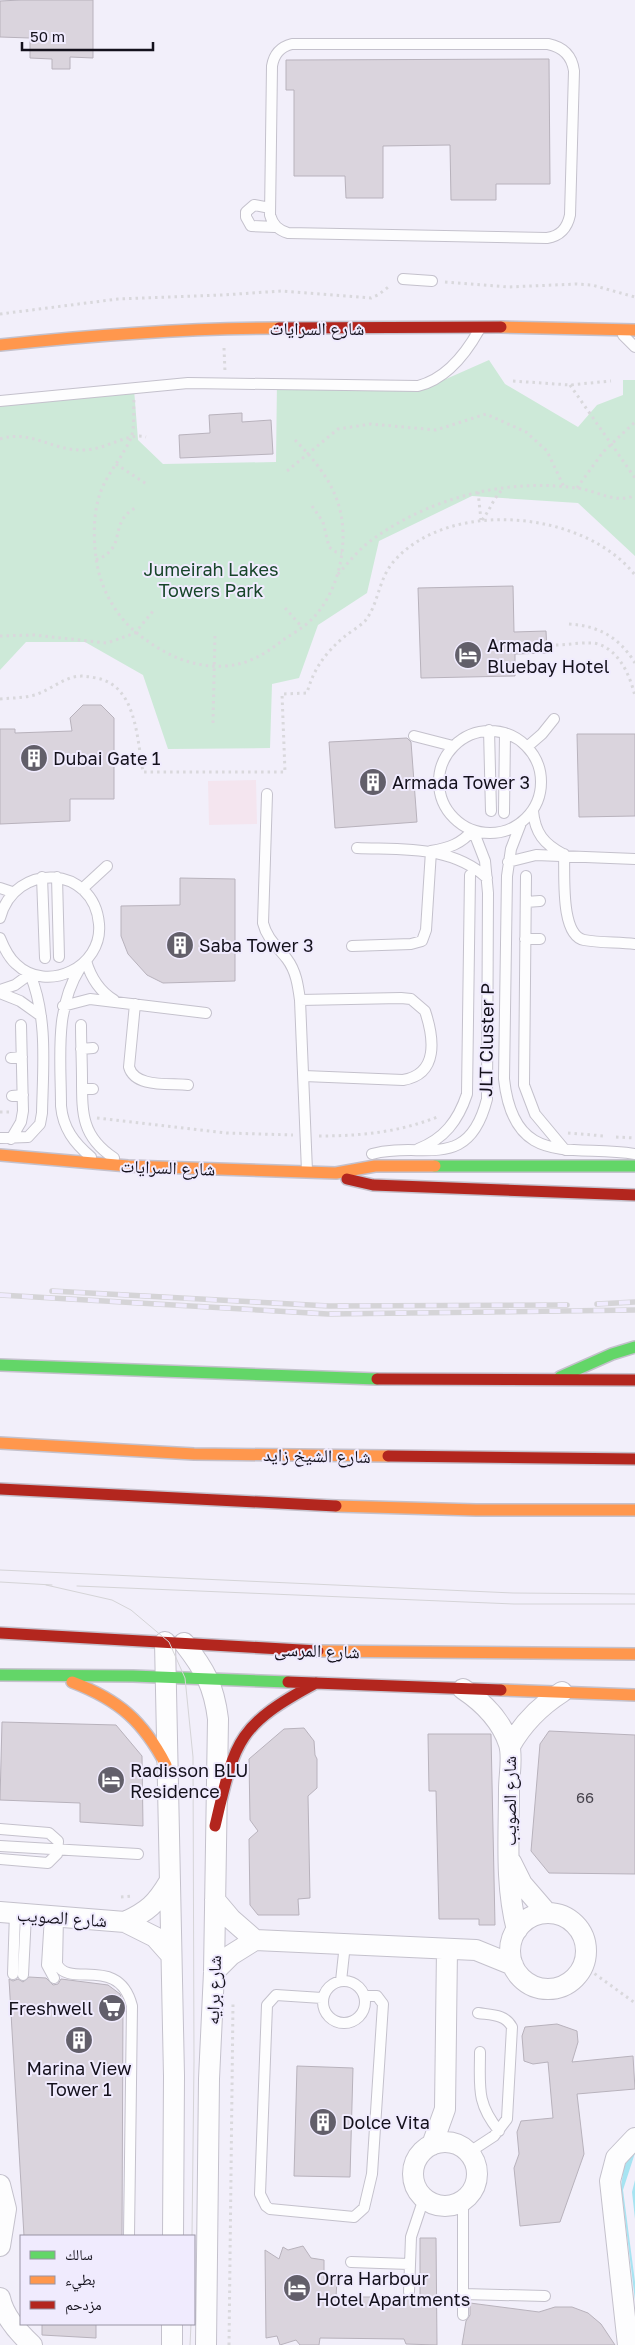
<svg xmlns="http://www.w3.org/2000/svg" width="635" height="2345" font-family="'Golos Text','Noto Naskh Arabic',sans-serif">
<rect width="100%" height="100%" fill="#f2effa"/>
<path fill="#f4e5ef" d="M256 780 257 824 209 825 208 781Z"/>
<path fill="#cde9d8" d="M489 360 505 384 578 427 597 405 623 395V380H635V556L578 503 472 496 379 541 367 593 318 625 299 678 272 684 270 748 168 749 143 675 85 642H26L0 670V400L134 389 138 440 163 464 276 462 277 381 437 383Z"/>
<path fill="#a7e4f2" d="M635 2147V2300L621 2186 624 2167Z"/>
<path fill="#f2effa" d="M635 2153V2180L632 2192 635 2219V2282L623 2190Z"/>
<path fill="#dad4dd" stroke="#b8b2bc" d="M21 0H93V58L70 57V69H52V59L30 58V38L0 37V1Z
M549 59 550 184H496V200H451L450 145 383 146V198H346L345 176H294V90H286V60Z
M242 413V422L271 420 273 454 180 458 179 435 210 433 209 415Z
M513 586 514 632 546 631 547 653 515 654V676L421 678 418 588Z
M83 705H101L114 718V799H70V821L0 824V729H15V733L72 731 70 718Z
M577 734H635V816L579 817Z
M407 738 411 742 417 822 335 828 329 742Z
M180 878 235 879V981L163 983 147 975 128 954 121 936V906L180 905Z
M2 1722 116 1725 142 1756 143 1826 80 1822V1803L0 1800Z
M304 1728 314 1741 315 1755 317 1759V1788L308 1796 310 1898 298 1899 299 1915H258L250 1905 249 1839 258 1831 250 1820 249 1759 284 1729Z
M549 1731 635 1735V1874L549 1873 531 1851 540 1744Z
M428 1734H491L495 1925H479V1919H439L436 1791H429Z
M29 1977 46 1978 53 1985 58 1984 61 1979 108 1985 120 1994 123 2003 122 2236H24L9 1979 13 1981 18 1979 23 1982Z
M557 2024 577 2031 578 2042 572 2062 633 2056 635 2089 577 2094 584 2154 560 2222 520 2226 514 2168 519 2154 517 2132 521 2121 553 2118 548 2062 533 2064 524 2061 522 2036 525 2027Z
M297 2066 353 2068 350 2177 294 2176Z
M420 2238H436L437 2345 406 2344 404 2339 320 2338 319 2345H300L296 2340 280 2345 277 2336 266 2338 265 2250 279 2259 283 2247 288 2250 303 2246 311 2258 324 2260V2279L337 2280 336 2297H404L409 2299 420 2296Z
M470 2303 539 2312 555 2307H572L588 2313 601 2324 615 2345H462L466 2321 470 2315Z
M42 2324H96V2338L42 2335Z"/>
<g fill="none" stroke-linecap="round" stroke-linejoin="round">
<g stroke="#c4c1cc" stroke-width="12">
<path id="lane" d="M292 44H548C563 47 572 56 574 71L570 215C567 229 560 236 547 238L288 233C278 230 273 225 270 215L272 66C274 54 280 47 292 44Z
M270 208 254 205 246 212V217L251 226 275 227
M403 279 432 281
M623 335 635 347
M0 401 188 383 418 386C446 379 465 355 479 330
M489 730 491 811
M439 782a51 51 0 1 1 102 0a51 51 0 1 1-102 0Z
M414 736 453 746
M527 747 542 734 554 719
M267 794 263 923C267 939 277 946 287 959 296 971 298 985 300 1000L307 1171
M533 811C535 833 544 844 563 854
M504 813 505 733
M521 823 511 849 507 876 504 1079C514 1169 571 1144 635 1154
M357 848C403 850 451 845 487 878
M564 854C565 875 560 935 584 940 600 943 619 942 635 944
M508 862 536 855 635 859
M526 876 524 1085 535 1114 565 1150
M42 877 45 958
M57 877 59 957
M0 888 12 892
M82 889 107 866
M526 902 540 901
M0 918C15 861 94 865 99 924 103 967 47 994 16 964 8 957 4 948 0 938
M525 939H540
M352 946 411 944 422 941 426 930 431 851
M86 961C91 978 99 991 114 1000
M80 968C54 1010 61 1058 61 1106 63 1128 74 1143 91 1157
M0 990 15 985 30 974C48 1018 43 1066 42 1113L40 1124 28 1137 0 1138
M0 993 20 1001 41 1016
M300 1000 401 998 411 999 425 1011C434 1038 439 1074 403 1080L304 1076
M135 1004 129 1067C135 1088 169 1083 188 1085
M63 1006 90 999 206 1013
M81 1025C81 1044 82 1062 82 1080 82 1114 82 1137 114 1158
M81 1049 93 1048
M11 1058 22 1057
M82 1089H93
M12 1096 23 1095
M11 1139 21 1122 23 1111 21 1025
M418 1149C444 1139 458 1121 467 1094L470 875
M372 1154C422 1140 468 1174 487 1099L488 893 485 861 473 830C461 844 449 848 431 851
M0 1829 49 1833 58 1841 57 1854 48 1863 0 1859
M0 1846 138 1854
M50 1916 47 1965 54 1978
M58 1917 57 1964C69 1989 119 1954 132 2006L129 2236
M13 1974 15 1913
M23 1975 26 1914
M323 2002a21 21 0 1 1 42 0a21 21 0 1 1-42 0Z
M341 1981 345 1944
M322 1998 276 1995 267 2005 260 2194 266 2206 270 2209 354 2217 364 2208 372 2174 383 2004 377 1996H364
M480 2052C480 2087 476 2103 499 2131
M468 2153 494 2136 507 2119 512 2027C505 2014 491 2015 478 2013
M351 2262 409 2264
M409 2292 411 2237 424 2198
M463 2294 545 2296
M463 2315V2200"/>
</g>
<g stroke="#c4c1cc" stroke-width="22">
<path id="street" d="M165 1642 174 2076 173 2236
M184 1643C205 1670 214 1686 218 1719L214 1972 209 2079 206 2345
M463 1689C484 1703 501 1720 509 1744 513 1757 509 1776 509 1789 509 1837 505 1884 517 1930
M510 1746C523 1723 540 1706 562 1692
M511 1862 522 1884 547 1913
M215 1900 231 1919 255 1940
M0 1912 125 1922 155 1937 171 1955
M510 1951a38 38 0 1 1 76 0a38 38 0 1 1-76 0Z
M125 1922C148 1911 156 1904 169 1882
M214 1972 231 1955 255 1940 476 1950 513 1965
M413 2174a32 32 0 1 1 64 0a32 32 0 1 1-64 0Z
M432 2145 445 2109 447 1949
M0 2185 6 2209 0 2246
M0 2298C4 2317 19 2333 32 2345
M172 2345V2324
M628 2345 610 2181 616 2158 635 2138"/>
</g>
<g stroke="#c4c1cc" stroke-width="14">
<path id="fast" d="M435 1166H635
M0 1365 377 1379
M560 1377 612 1354 635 1347
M0 1675 133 1676 288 1682"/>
</g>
<g stroke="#c4c1cc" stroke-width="14">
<path id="slow" d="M501 327 635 330
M0 345C93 335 186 328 279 328
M0 1155 128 1166 336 1173 375 1166H435
M0 1443 194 1454 388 1456
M336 1506 476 1510H635
M318 1651 635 1654
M72 1682C119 1700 143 1721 166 1765
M501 1690 635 1695"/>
</g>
<g stroke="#c4c1cc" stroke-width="14">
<path id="jam" d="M279 328 501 327
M347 1179 373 1185 635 1195
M377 1379 635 1380
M388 1456 635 1459
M0 1489 336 1506
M0 1633 318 1651
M288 1682 501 1690
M215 1826C235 1741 236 1726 316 1683"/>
</g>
<path stroke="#d9d8dc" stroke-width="3" stroke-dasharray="2.5 4" stroke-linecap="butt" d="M445 282 508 287 577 284 592 285 635 297
M0 314 118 299 223 295 281 291 371 298 378 295 391 285
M224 348 225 372
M513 381 570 385 611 381
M570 385 635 478
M134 400C133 411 135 427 131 438 124 454 112 468 104 484 93 506 93 534 96 558 100 589 117 619 142 637 167 656 194 668 226 666 249 664 265 654 283 640 292 634 303 628 311 620 340 592 351 538 337 500 329 477 311 456 294 439
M0 439C30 429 53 451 83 450 106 450 128 432 146 437
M116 464 148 485
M287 471 338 429 371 424 436 430 486 414 526 432 547 451 564 487
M577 488 603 452 635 422
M478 492 481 520
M312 506 323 522 329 547 336 552 342 553
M482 520C491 509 493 498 503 489
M96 560C129 547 107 524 135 508
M338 574C349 562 360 548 373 539 430 498 506 478 576 488 596 490 616 505 635 495
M285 608 302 627
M569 624C599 626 619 637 635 663
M0 636 34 635 107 643 135 633 154 610
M556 645C567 645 589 641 598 644 620 651 630 676 635 696
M0 699C12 698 23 698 35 695 47 691 57 683 70 678 78 675 87 676 96 678 137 685 137 740 143 772H285L282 694 307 693C313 670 325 653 344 637 350 632 359 627 365 621 379 604 378 578 395 560 451 498 585 511 635 575
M213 723 215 633
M0 1112H11
M97 1118 227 1133 293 1135
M568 1133 604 1136
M319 1136C362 1136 400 1132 440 1116
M616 1137 635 1138
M121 1897 133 1896
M584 1966 635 2003
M229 2345 233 2003"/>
<use href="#lane" stroke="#fdfdfe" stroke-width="10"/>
<use href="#street" stroke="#fdfdfe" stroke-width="20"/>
<use href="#fast" stroke="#63d668" stroke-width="11"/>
<use href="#slow" stroke="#ff974d" stroke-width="11"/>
<use href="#jam" stroke="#b3261e" stroke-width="11"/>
<path stroke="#d5d4d7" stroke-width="1" d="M0 1570 513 1593 635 1594
M0 1582 52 1585
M46 1585 112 1600 131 1610 169 1642 185 1678 193 1757 194 2062 192 2236
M77 1586 514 1604H635
M190 2345 191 2324"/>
<g stroke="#d5d4d7" stroke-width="5.5">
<path id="rail" d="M52 1291 329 1306 567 1305
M0 1295 328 1314 635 1310
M597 1304 635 1302"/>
</g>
<use href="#rail" stroke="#f0ebfe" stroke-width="4" stroke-dasharray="11" stroke-linecap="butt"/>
</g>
<defs>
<g id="hotel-disc" transform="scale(1.4375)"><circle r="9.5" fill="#625f6a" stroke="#f0ebfe"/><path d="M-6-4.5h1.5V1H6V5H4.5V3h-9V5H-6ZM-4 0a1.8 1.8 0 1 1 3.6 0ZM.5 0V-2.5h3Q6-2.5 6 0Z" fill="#fff"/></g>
<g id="building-disc" transform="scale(1.4375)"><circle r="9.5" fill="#625f6a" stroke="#f0ebfe"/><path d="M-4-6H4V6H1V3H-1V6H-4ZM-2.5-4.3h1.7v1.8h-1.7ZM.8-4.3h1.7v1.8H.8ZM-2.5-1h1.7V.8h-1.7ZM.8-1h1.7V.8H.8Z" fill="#fff"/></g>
<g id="supermarket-disc" transform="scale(1.4375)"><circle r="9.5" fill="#625f6a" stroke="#f0ebfe"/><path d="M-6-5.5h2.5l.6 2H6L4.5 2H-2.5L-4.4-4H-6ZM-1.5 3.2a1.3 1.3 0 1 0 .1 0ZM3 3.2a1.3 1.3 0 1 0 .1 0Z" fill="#fff"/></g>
</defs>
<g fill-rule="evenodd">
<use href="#hotel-disc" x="468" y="655"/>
<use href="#building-disc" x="34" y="758"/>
<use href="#building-disc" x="373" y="782"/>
<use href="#building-disc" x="180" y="945"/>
<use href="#hotel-disc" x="111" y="1780"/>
<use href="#supermarket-disc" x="112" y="2008"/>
<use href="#building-disc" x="79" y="2040"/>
<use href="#building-disc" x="323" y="2122"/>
<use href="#hotel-disc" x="297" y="2288"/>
</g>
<g text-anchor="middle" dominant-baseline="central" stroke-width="4" stroke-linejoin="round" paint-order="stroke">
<g font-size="15" fill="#46424c">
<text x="585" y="1797">66</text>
</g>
<g font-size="18" fill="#14111c" stroke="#f0ebfe">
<text x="317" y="328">شارع السرايات</text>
<text transform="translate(486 1040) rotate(-89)">JLT Cluster P</text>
<text transform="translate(168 1167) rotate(2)">شارع السرايات</text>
<text transform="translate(317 1455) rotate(1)">شارع الشيخ زايد</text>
<text transform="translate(317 1650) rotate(2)">شارع المرسى</text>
<text transform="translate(509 1801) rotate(-90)">شارع الصويب</text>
<text transform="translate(62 1917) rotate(4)">شارع الصويب</text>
<text transform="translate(213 1990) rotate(-88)">شارع برايه</text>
</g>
<g font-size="18" fill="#174529" stroke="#f0ebfe">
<text x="211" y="569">Jumeirah Lakes<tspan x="211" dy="21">Towers Park</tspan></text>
</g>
<g font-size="18" fill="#14111c" stroke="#f0ebfe" text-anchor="start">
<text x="487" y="645">Armada<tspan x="487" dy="21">Bluebay Hotel</tspan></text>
<text x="53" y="758">Dubai Gate 1</text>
<text x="392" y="782">Armada Tower 3</text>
<text x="199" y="945">Saba Tower 3</text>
<text x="130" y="1770">Radisson BLU<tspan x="130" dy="21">Residence</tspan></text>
<text x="93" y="2008" text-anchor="end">Freshwell</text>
<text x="79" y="2068" text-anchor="middle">Marina View<tspan x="79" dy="21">Tower 1</tspan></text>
<text x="342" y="2122">Dolce Vita</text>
<text x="316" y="2278">Orra Harbour<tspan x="316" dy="21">Hotel Apartments</tspan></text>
</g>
</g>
<rect x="20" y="2235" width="175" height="90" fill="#f0ebfe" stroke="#9894a4"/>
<rect x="30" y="2251" width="25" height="8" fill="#63d668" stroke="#9894a4"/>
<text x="65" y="2260" font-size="15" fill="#14111c">سالك</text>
<rect x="30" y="2276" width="25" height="8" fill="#ff974d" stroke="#9894a4"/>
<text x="65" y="2285" font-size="15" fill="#14111c">بطيء</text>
<rect x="30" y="2301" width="25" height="8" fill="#b3261e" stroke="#9894a4"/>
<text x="65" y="2310" font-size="15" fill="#14111c">مزدحم</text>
<path d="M22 42v8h131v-8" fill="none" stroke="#14111c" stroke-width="2.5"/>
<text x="30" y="42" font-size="15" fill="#14111c" stroke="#f0ebfe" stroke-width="4" paint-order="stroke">50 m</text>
</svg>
